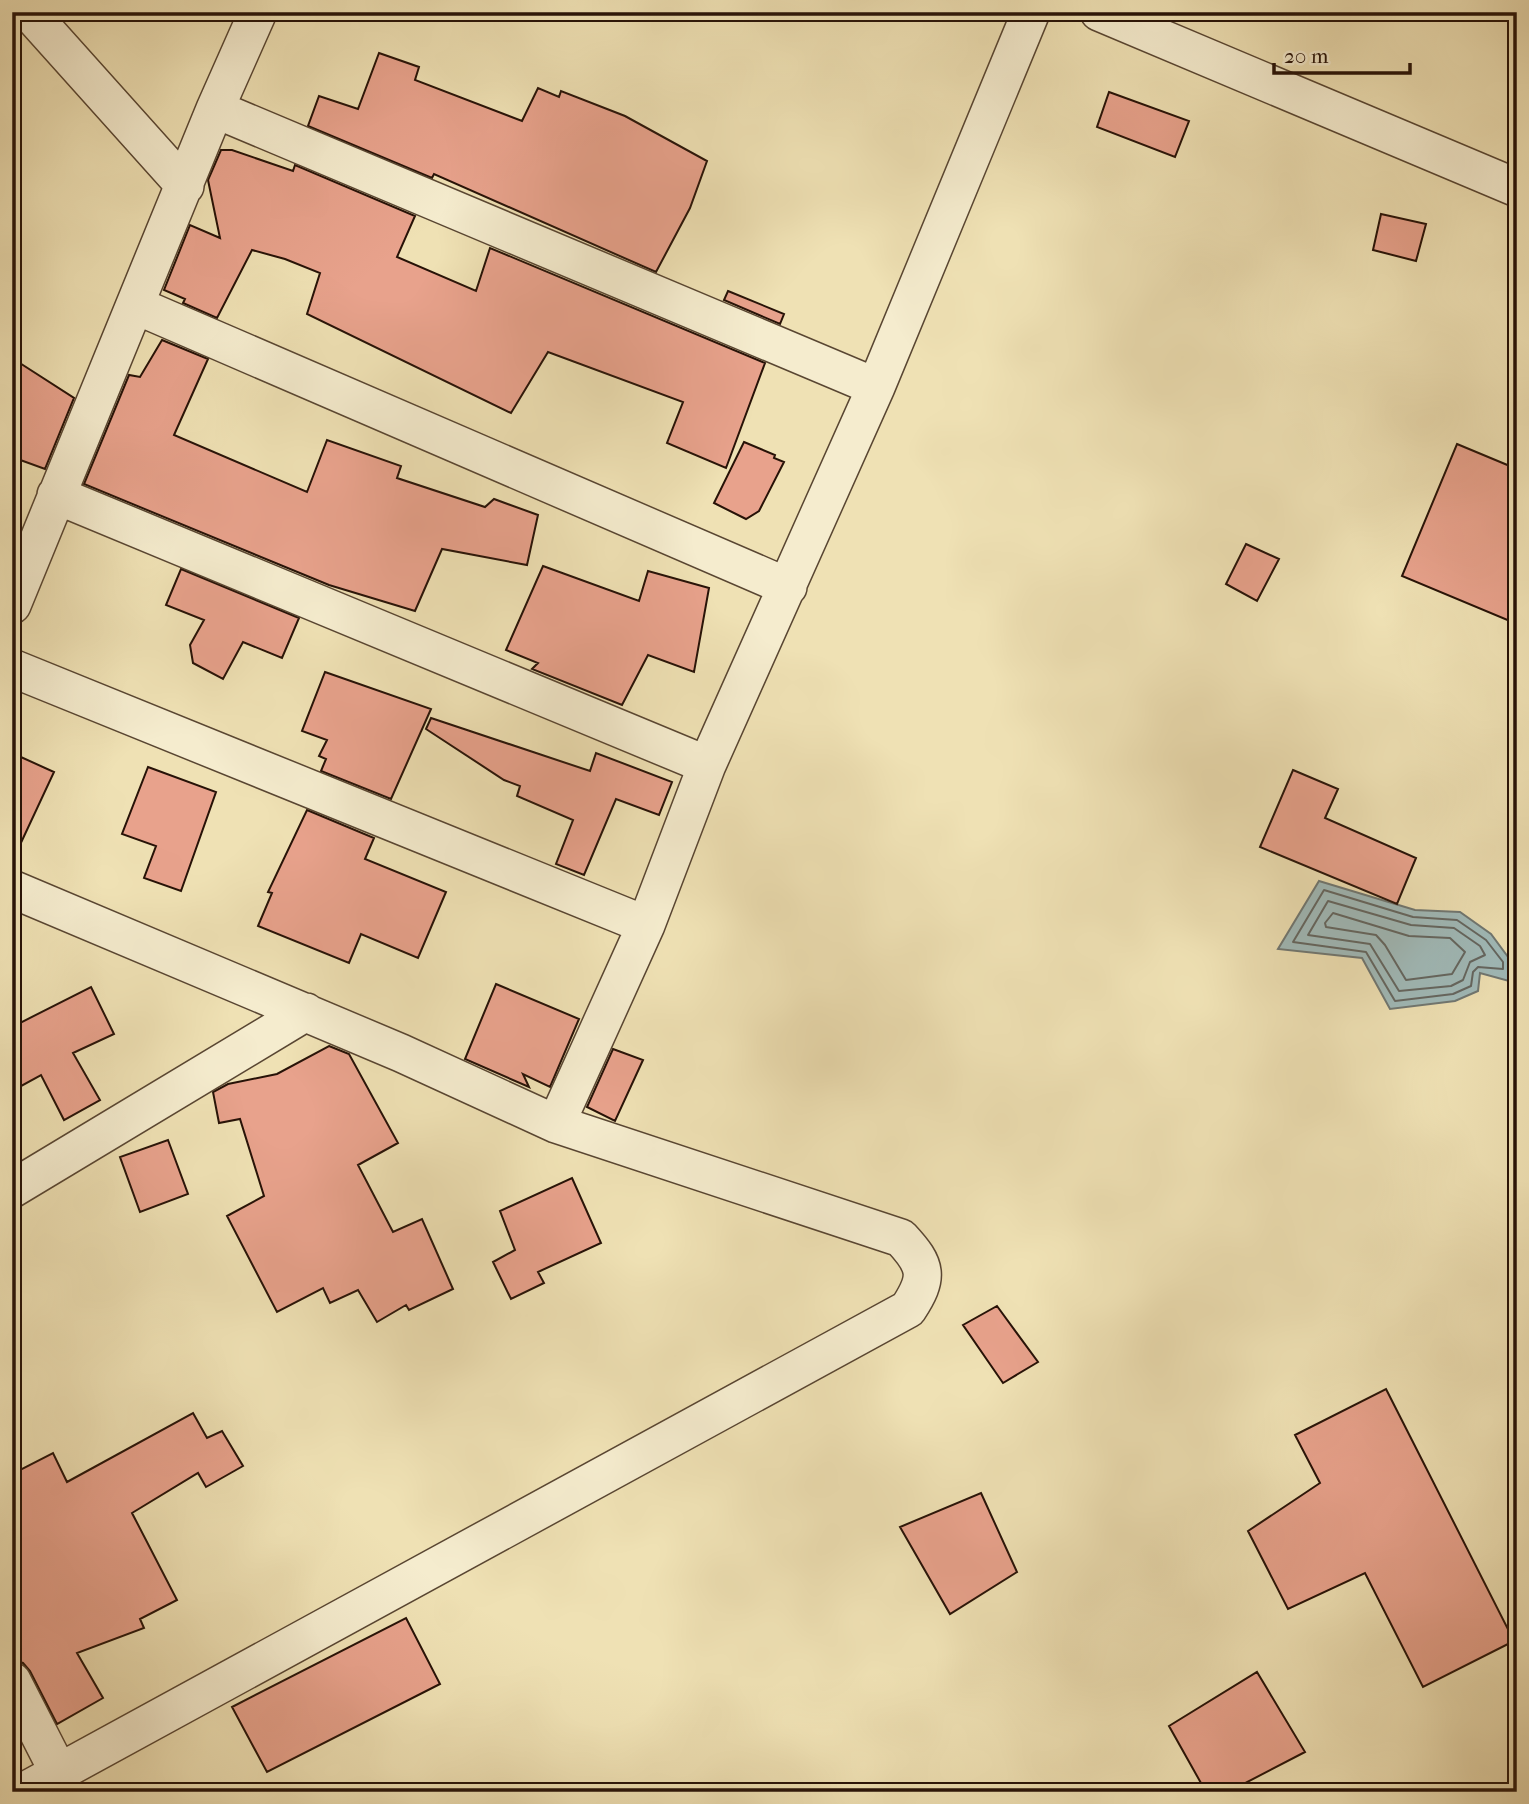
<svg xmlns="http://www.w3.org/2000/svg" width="1529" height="1804" font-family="'IM FELL French Canon',serif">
<rect width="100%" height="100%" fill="#efe1b4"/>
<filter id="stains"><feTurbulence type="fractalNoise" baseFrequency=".00286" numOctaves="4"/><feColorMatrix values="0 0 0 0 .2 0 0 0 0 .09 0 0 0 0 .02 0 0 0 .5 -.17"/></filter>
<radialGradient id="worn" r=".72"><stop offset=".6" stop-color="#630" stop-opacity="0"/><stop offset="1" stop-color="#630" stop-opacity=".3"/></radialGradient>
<path fill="#a0bab9" stroke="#707772" stroke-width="2" d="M1319 881 1415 910 1460 912 1491 934 1511 961 1509 981 1480 973 1478 991 1455 1001 1390 1009 1362 958 1278 949Z"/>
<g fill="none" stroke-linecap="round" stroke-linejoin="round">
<path stroke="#646660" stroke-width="2" d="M1324 890 1413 917 1457 920 1486 940 1503 962V969L1478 967 1473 972 1471 986 1453 994 1395 1001 1366 952 1293 942Z
M1328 901 1411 925 1454 928 1480 946 1485 955 1470 962 1463 980 1451 986 1399 991 1370 944 1308 935Z
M1333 913 1409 936 1450 938 1465 952 1452 974 1406 980 1385 945 1376 935 1326 927 1325 923Z"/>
</g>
<path fill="#e8a28c" stroke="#271207" stroke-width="2" d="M379 53 419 67 415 80 522 121 538 88 559 97 561 91 625 116 707 161 690 208 656 272 434 174 432 178 308 126 319 96 358 109Z
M1109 92 1189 121 1175 157 1097 127Z
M221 150H232L293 171 295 165 415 216 397 257 476 291 490 248 765 363 726 468 667 443 683 402 548 352 511 413 307 314 320 273 285 259 252 250 217 318 183 303 185 299 164 290 190 225 220 238 208 180Z
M1381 214 1426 224 1416 261 1373 250Z
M728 291 784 314 780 324 724 300Z
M162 340 208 359 174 435 307 492 327 440 401 466 397 478 485 507 494 499 538 515 527 565 442 549 415 611 329 585 84 484 129 375 140 377Z
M12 358 74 398 45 469 12 457Z
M744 442 775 455 774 458 784 462 759 511 746 519 714 503Z
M1457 444 1517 469V624L1402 576Z
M1246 544 1279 559 1257 601 1226 584Z
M543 566 639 601 648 571 709 588 694 672 648 655 622 705 532 669 538 663 506 650Z
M181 569 299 618 282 658 243 642 223 679 193 663 190 645 204 620 166 605Z
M325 672 431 709 391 799 321 771 326 759 319 756 327 740 302 731Z
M431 718 590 771 596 753 672 782 659 815 616 799 584 875 556 864 573 820 517 796 520 786 504 780 426 729Z
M12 753 54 772 12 862Z
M148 767 216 792 181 891 144 878 156 846 122 834Z
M1293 770 1338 789 1325 818 1416 858 1397 904 1260 847Z
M307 810 374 838 365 859 446 892 418 958 361 934 349 963 258 926 272 893 268 892Z
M496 984 579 1019 550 1087 523 1074 529 1087 465 1059Z
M91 987 114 1034 73 1053 100 1100 64 1120 41 1075 12 1091V1027Z
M329 1046 349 1054 398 1143 358 1165 393 1232 422 1219 453 1289 409 1310 406 1305 377 1322 358 1290 330 1303 323 1288 277 1312 227 1216 264 1196 240 1119 219 1123 213 1092 228 1084 277 1074Z
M613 1049 643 1060 615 1121 587 1107Z
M168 1140 188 1194 140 1212 120 1157Z
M572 1178 601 1243 538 1272 544 1283 511 1299 493 1262 515 1250 500 1211Z
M997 1306 1038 1362 1003 1383 963 1325Z
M1386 1389 1514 1641 1423 1687 1365 1573 1288 1609 1248 1531 1320 1483 1295 1435Z
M193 1413 207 1438 222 1431 243 1466 206 1487 198 1473 132 1513 177 1600 140 1619 144 1628 77 1653 103 1698 57 1724 30 1671 23 1663 12 1660V1474L53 1453 67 1482Z
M981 1493 1017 1572 950 1614 900 1527Z
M406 1618 440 1684 267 1772 232 1707Z
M1257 1672 1305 1752 1228 1792H1206L1169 1726Z"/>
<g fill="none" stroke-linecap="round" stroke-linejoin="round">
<g stroke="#594632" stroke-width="40">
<path id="street" d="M29 12 185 186
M1099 12 1517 188
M215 109 876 387
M135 305 788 587
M56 495 707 765
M12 605 215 109 258 12
M12 668 646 925
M12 889 401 1053 556 1124 901 1238C927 1266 929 1277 908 1309L23 1792
M556 1124 646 925 707 765 876 387 1031 12
M12 1189 306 1012
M12 1681 58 1771"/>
</g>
<use href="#street" stroke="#f5ecce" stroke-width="37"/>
</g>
<rect width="1529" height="1804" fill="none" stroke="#efe1b4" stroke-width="42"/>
<rect x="14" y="14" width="1501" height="1776" fill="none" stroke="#271207" stroke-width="3.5"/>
<rect x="21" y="21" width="1487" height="1762" fill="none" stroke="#271207" stroke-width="2"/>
<path d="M1274 63v10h136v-10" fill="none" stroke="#271207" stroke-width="3.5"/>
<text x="1284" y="63" font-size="21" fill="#271207" stroke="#f5ecce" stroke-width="5" paint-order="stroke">20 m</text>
<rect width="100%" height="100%" filter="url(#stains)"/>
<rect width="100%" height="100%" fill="url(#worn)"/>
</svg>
